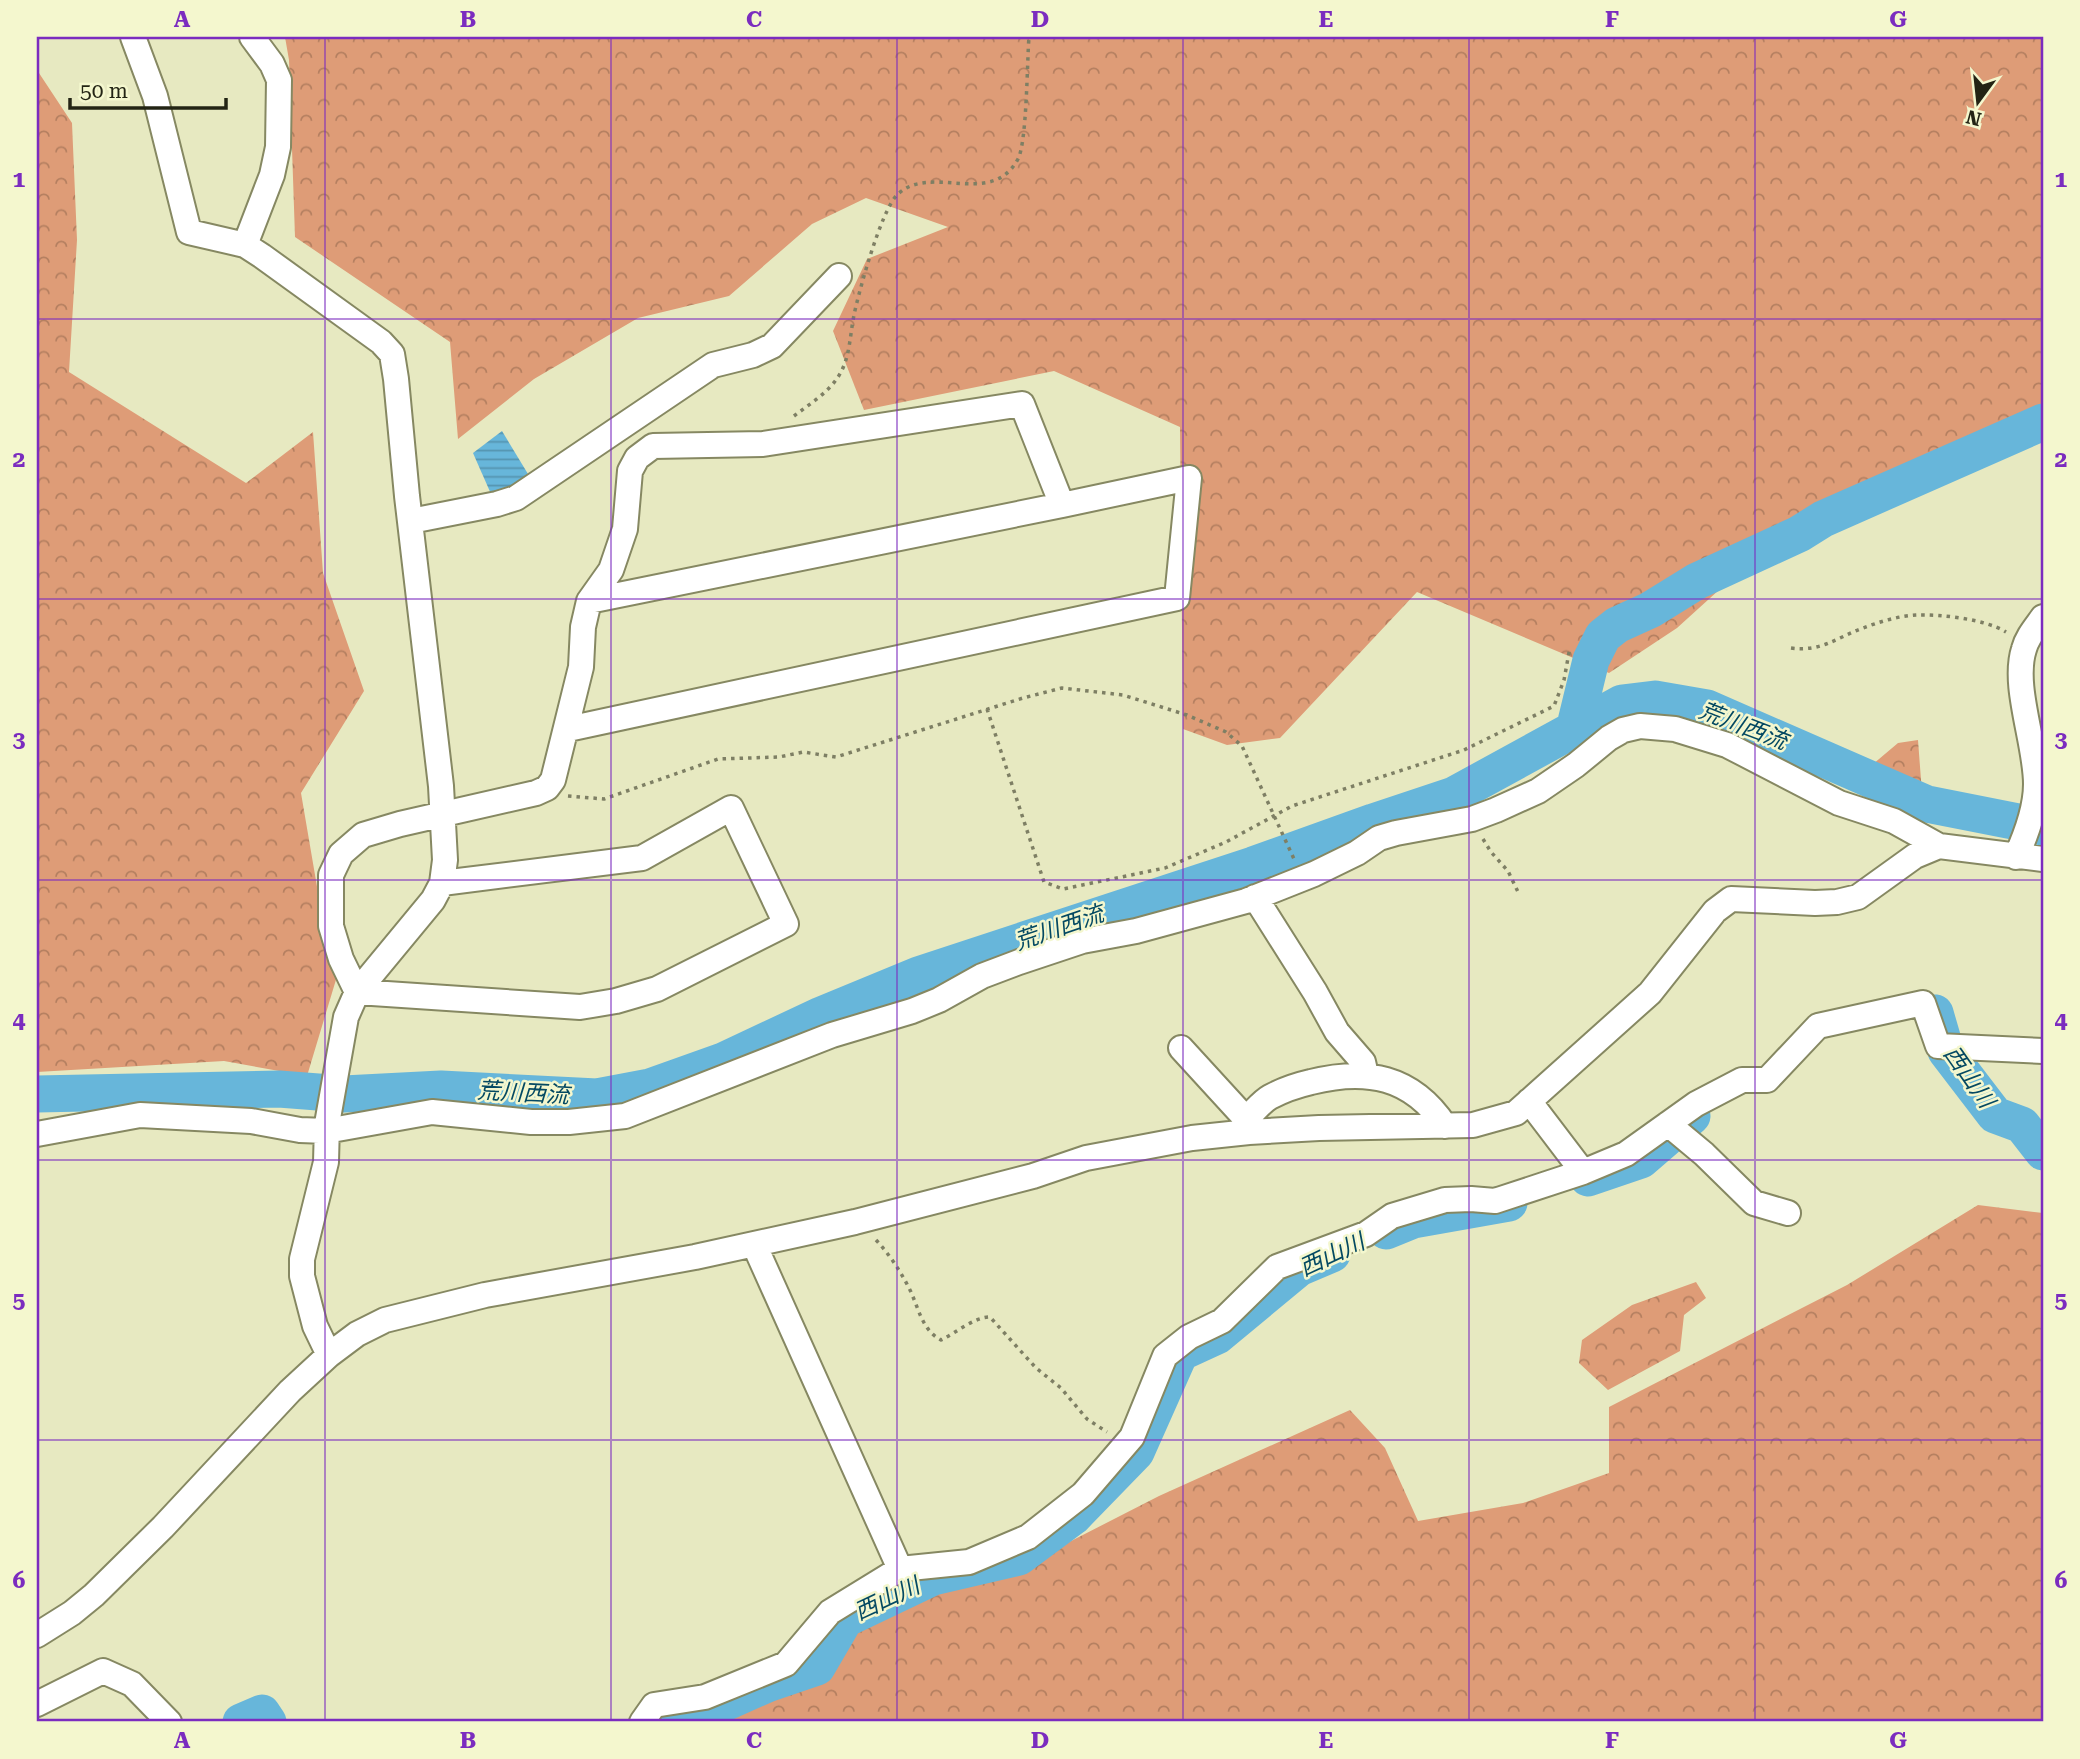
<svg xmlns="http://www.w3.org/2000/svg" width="2080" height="1759" font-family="'Roboto Serif','Noto Sans JP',serif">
<defs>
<pattern id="forest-crowns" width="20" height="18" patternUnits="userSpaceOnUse" patternTransform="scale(1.75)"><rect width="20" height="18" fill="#de9c77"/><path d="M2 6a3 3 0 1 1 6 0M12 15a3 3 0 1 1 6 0" fill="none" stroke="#b47f60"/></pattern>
<pattern id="water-rules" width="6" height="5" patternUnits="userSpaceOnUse" patternTransform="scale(1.75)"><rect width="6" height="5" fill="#67b6da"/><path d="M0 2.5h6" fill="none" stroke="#5494b0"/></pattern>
</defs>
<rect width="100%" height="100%" fill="#e7e9c1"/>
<path fill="url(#forest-crowns)" d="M285 37H2043V435L1987 451 1773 541 1677 628 1609 673 1417 592 1280 738 1227 745 1183 729 1180 427 1054 371 864 410 833 331 867 259 948 227 866 198 812 224 729 296 638 318 534 379 458 439 450 342 295 237 289 60Z
M37 70 72 123 77 240 69 372 246 483 313 432 323 573 364 691 301 793 321 910 338 973 307 1076 224 1061 37 1072Z
M1918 740 1922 793 1872 791 1866 770 1898 743Z
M1978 1205 2043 1213V1722H664L735 1710 817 1678 856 1629 932 1588 1032 1561 1159 1496 1350 1410 1385 1448 1418 1521 1523 1503 1609 1473V1407L1847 1285Z
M1696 1282 1706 1298 1684 1315 1680 1351 1608 1390 1579 1363 1582 1340 1632 1305Z"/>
<path fill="url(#water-rules)" d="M502 431 528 474 506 489 491 494 473 453Z"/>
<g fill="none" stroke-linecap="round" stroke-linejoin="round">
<path stroke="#67b6da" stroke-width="37" d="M1574 730 1591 660 1603 636 1617 625 1650 610 1697 581 1799 534 1823 519 2043 422
M1935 1013 1946 1051 1995 1115 2022 1125 2043 1152
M37 1094 279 1089 344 1094 441 1089 597 1097 650 1087 723 1061 821 1015 918 975 1253 865 1373 822 1454 795 1622 703 1655 699 1707 708 1927 804 2043 827
M1588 1178 1641 1160 1692 1116
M1386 1231 1413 1220 1509 1203
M661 1713 713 1708 767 1684 817 1667 845 1619 933 1577 1019 1557 1073 1517 1136 1452 1180 1353 1217 1336 1299 1268 1332 1254
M241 1722 262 1713 268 1722"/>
<g stroke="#868862" stroke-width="28">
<path id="minor" d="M133 37 155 96 189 232 245 245 262 256 381 342 392 354 396 379 407 496 441 786 445 860 442 883 433 900 357 992 346 1017 327 1124 326 1162 302 1259V1276L315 1326 329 1355
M245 245 272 175 278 147 279 80 272 64 252 37
M411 521 497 504 516 498 713 365 753 355 772 346 839 276
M568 729 1177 598 1189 478 1062 505
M2016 857C2026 835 2036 808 2036 784 2036 743 2012 686 2024 649 2027 637 2036 627 2043 617
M442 883 642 858 731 808 786 924 657 989 616 1001 580 1007 357 992 341 959 331 926V875L341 854 363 835 400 824 536 793 547 788 553 780 581 667 583 627 589 601 611 570 625 529 630 471 637 458 653 446 763 444 1022 404 1062 505 589 601
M1255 897 1315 992 1337 1032 1363 1062 1366 1075
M1181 1048 1246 1119
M1529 1101 1583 1172
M1668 1124 1704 1154 1754 1203 1788 1213
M1249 1132 1246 1119C1254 1112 1261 1102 1270 1097 1283 1090 1298 1085 1311 1082 1366 1068 1412 1076 1445 1126
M37 1134 140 1115 251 1121 300 1130 326 1131 432 1112 531 1122H569L625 1116 832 1035 912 1011 939 1000 982 976 1019 962 1082 941 1136 931 1246 901 1314 874 1357 853 1379 838 1396 833 1472 819 1496 810 1538 791 1576 765 1609 738 1623 730 1640 726 1675 729 1727 745 1839 803 1894 821 1939 846 2043 859
M754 1244 900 1569
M37 1635 72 1613 94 1595 163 1527 290 1391 329 1355 357 1334 385 1320 485 1295 695 1257 855 1222 1033 1176 1086 1158 1192 1138 1249 1132 1319 1128 1473 1125 1516 1113 1650 993 1715 911 1731 899 1815 903 1837 902 1858 897 1915 856 1939 846
M37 1704 103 1671 132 1684 169 1722
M642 1722 654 1705 705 1697 786 1664 830 1612 900 1569 969 1562 1028 1537 1083 1494 1132 1437 1165 1356 1189 1337 1222 1321 1277 1267 1366 1234 1392 1216 1445 1200 1471 1199 1495 1201 1583 1172 1626 1154 1696 1104 1742 1080H1767L1818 1026 1923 1003 1938 1046 2043 1051"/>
</g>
<path stroke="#7e7f64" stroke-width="3.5" stroke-dasharray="3.5 5" stroke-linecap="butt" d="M794 416C811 403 831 391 841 372 850 355 850 335 854 315 859 291 881 211 897 195 930 162 991 209 1018 159 1027 142 1027 61 1029 37
M1791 648C1821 652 1836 638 1863 628 1879 622 1898 616 1916 615 1940 614 1985 619 2006 632
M987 709 1044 882 1063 889 1165 868 1226 842 1292 806 1464 750 1554 706 1564 680 1570 647
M568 796 604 799 718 759 779 757 803 752 836 757 1023 698 1062 688 1123 695 1187 715 1226 732 1242 746 1294 859
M1483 839 1491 852 1508 871 1519 894
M876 1240C890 1255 901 1272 910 1290 919 1309 922 1330 941 1340 956 1333 974 1317 990 1317L1036 1368 1061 1388 1087 1419 1107 1432"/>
<use href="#minor" stroke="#fff" stroke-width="24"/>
</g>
<path fill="none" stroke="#7b2cbf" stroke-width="2" stroke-opacity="0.55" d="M325 37V1722M611 37V1722M897 37V1722M1183 37V1722M1469 37V1722M1755 37V1722M37 319H2043M37 599H2043M37 880H2043M37 1160H2043M37 1440H2043"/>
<g text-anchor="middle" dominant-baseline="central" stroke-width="5" stroke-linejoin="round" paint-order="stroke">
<g font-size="23" font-style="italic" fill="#044962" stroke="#f4f7ce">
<text transform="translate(1743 726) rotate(21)">荒川西流</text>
<text transform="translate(1059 928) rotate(-19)">荒川西流</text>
<text transform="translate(1969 1077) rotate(55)">西山川</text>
<text transform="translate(523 1093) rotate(3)">荒川西流</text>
<text transform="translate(1332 1255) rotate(-25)">西山川</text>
<text transform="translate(887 1599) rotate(-25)">西山川</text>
</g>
</g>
<rect width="2080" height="1759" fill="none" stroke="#f4f7ce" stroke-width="77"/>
<g transform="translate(1978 102) rotate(195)" stroke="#f4f7ce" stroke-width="5" paint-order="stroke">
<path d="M0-5L12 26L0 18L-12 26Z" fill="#232414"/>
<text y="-10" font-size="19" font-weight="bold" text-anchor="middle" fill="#232414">N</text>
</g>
<path d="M70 98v10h156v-10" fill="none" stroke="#232414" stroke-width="3.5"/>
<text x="80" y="98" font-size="21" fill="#232414" stroke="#f4f7ce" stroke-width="5" paint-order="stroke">50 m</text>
<rect x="38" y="38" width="2004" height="1682" fill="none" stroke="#7b2cbf" stroke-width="2.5"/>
<g font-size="23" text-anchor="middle" font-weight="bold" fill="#7b2cbf">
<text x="182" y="27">A</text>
<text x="468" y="27">B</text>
<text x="754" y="27">C</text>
<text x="1040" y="27">D</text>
<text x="1326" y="27">E</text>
<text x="1612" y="27">F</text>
<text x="1898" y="27">G</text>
<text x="19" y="187">1</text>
<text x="2061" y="187">1</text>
<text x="19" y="467">2</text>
<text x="2061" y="467">2</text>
<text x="19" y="747">3</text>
<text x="2061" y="747">3</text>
<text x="19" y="1028">4</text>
<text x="2061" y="1028">4</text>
<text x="19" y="1308">5</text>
<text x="2061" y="1308">5</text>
<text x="19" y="1588">6</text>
<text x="2061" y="1588">6</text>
<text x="182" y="1748">A</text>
<text x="468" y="1748">B</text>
<text x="754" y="1748">C</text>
<text x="1040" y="1748">D</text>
<text x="1326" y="1748">E</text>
<text x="1612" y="1748">F</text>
<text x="1898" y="1748">G</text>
</g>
</svg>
